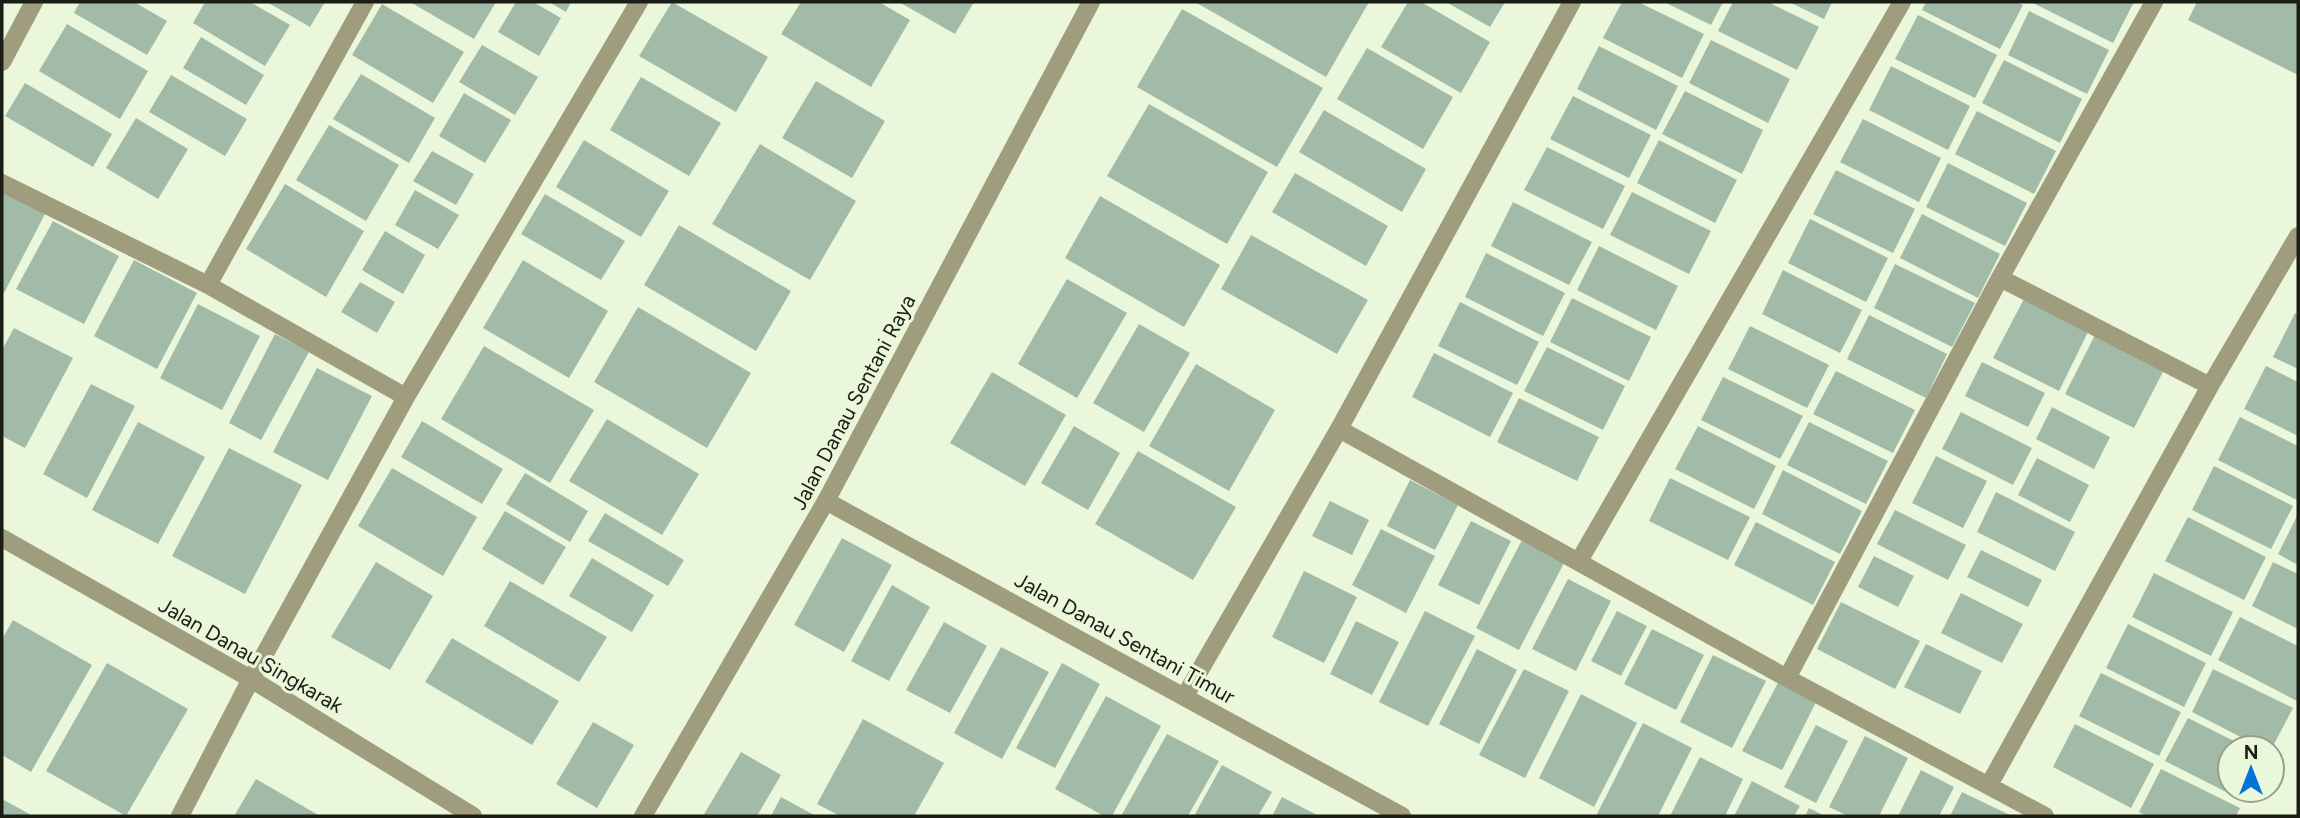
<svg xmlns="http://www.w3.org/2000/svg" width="2300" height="818" font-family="Figtree,sans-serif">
<rect width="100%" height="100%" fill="#ebf7db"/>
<path fill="#a2bba8" d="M80 2H134L167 21 147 55 74 13Z
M205 2H250L290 25 265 66 193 23Z
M267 2H325L310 27Z
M410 2H496L474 39Z
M516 2H533L561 18 539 56 498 32Z
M549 2H571L566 12Z
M672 2 768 57 736 112 639 56Z
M801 2H879L910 20 871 87 781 34Z
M899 2H974L955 34Z
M1195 2H1369L1326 77Z
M1408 2H1421L1490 42 1461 93 1381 47Z
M1446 2H1505L1490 27Z
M1622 2H1638L1704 34 1682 78 1603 38Z
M1664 2H1723L1711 25Z
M1733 2H1768L1819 27 1797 70 1718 31Z
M1789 2H1832L1824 19Z
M1926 2H2016L2023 5 2000 49 1922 10Z
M2031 2H2134L2113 43Z
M2197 2H2298V75L2188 20Z
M382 4 464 52 433 103 352 55Z
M1182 9 1323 88 1277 167 1137 87Z
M2029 11 2109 50 2087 94 2008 55Z
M1918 15 1997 55 1975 98 1895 59Z
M67 24 148 71 120 119 39 71Z
M201 37 264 75 246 105 183 68Z
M1711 40 1790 79 1768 123 1689 83Z
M482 45 538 77 515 115 459 82Z
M1599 46 1678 86 1656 130 1577 89Z
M1367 48 1453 97 1423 149 1337 99Z
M2004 60 2082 99 2060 143 1982 103Z
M1891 66 1970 106 1948 150 1869 110Z
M361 74 435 118 409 163 333 119Z
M171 75 247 119 225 156 149 112Z
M641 77 721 123 689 176 610 130Z
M816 81 885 121 852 178 782 138Z
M25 83 112 134 93 167 5 116Z
M1685 91 1763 130 1742 174 1662 134Z
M464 93 511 120 485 163 439 136Z
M1573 96 1651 135 1629 178 1550 139Z
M1149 104 1268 172 1227 244 1107 176Z
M1324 110 1426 169 1402 212 1299 152Z
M1977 111 2056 151 2034 194 1955 154Z
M136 118 188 149 158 199 106 168Z
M1863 119 1941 158 1919 202 1840 162Z
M329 125 399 165 366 221 296 180Z
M584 140 669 191 641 237 556 187Z
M1659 140 1737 180 1715 223 1637 183Z
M760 144 856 201 810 280 712 224Z
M1547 147 1625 186 1603 229 1524 190Z
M432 151 474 174 456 205 413 181Z
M1948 163 2027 203 2005 246 1926 207Z
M1836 170 1915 209 1893 253 1813 214Z
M1295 173 1388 226 1366 266 1272 212Z
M285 184 364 231 326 297 246 249Z
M415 190 459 215 438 249 395 225Z
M2 191 45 214 4 293 2 292Z
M1632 192 1711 231 1689 274 1610 235Z
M545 194 625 241 601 280 521 234Z
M1100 196 1220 265 1184 327 1065 258Z
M1513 202 1592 242 1569 285 1491 246Z
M1922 214 2000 254 1978 298 1900 258Z
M1810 219 1888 258 1866 302 1788 263Z
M53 221 119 256 84 324 16 289Z
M679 225 791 291 756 351 644 285Z
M385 231 425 255 403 294 362 270Z
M1251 235 1368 300 1337 354 1221 289Z
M1599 246 1678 286 1656 330 1577 290Z
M1486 253 1565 293 1543 336 1465 297Z
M134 260 197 293 157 369 94 336Z
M523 260 608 311 569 378 483 328Z
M1895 264 1975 303 1952 347 1874 308Z
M1783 270 1862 310 1840 353 1762 314Z
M1067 279 1127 313 1077 398 1018 364Z
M360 282 395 302 377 333 341 312Z
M2027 293 2091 326 2059 391 1993 358Z
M1572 298 1651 337 1629 381 1550 342Z
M1460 302 1539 342 1517 385 1438 346Z
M198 304 260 336 222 410 160 378Z
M638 307 751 373 707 448 594 382Z
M2295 313 2298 315V369L2273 357Z
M1869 315 1947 354 1926 398 1847 359Z
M1139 324 1190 353 1144 432 1093 403Z
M1750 326 1829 365 1807 408 1728 369Z
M14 328 73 358 25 448 2 436V350Z
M275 334 309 352 261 440 229 423Z
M2095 335 2164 370 2134 428 2065 394Z
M484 346 594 410 550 483 441 419Z
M1547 347 1625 386 1603 430 1524 391Z
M1434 353 1513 393 1490 437 1412 397Z
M1982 362 2045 393 2028 427 1965 396Z
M1196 364 1275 410 1229 491 1149 446Z
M2266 366 2298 382V436L2244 409Z
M317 368 372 396 328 480 273 452Z
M1836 371 1915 410 1893 453 1813 414Z
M992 372 1066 415 1025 486 950 443Z
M1723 377 1803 416 1780 459 1701 420Z
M91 384 135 406 87 498 43 474Z
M1519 398 1599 437 1577 481 1497 442Z
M2052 407 2110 437 2094 469 2036 439Z
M1961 412 2032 448 2013 485 1942 449Z
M2240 417 2298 446 2297 500 2218 460Z
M607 419 699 474 662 535 569 481Z
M422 421 503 469 482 504 401 457Z
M138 422 205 457 158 544 92 510Z
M1809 422 1888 461 1866 504 1787 465Z
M1074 426 1120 453 1088 510 1041 483Z
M1698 426 1776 466 1754 509 1675 469Z
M229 448 302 485 245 594 172 556Z
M1138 451 1236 507 1193 580 1095 524Z
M1936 456 1987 481 1963 528 1912 503Z
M2037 458 2089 485 2070 522 2018 495Z
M2214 466 2293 506 2271 549 2192 510Z
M392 468 477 517 443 576 358 526Z
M1783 470 1862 511 1840 554 1762 514Z
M525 473 588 511 570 542 506 504Z
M1670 478 1750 517 1728 560 1649 521Z
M1410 480 1458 505 1435 550 1387 526Z
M1996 492 2075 532 2055 571 1977 532Z
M1330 501 1369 520 1352 555 1312 536Z
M1895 510 1966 545 1948 580 1877 544Z
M505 511 566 547 543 585 482 549Z
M605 513 684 560 668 586 588 541Z
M2298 514V565L2278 554Z
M2188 517 2266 557 2244 600 2165 561Z
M1471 521 1511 541 1479 605 1438 585Z
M1756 522 1835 562 1813 605 1734 565Z
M1381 529 1435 556 1406 613 1352 585Z
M842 538 892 565 844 652 794 625Z
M1522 540 1565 561 1519 650 1476 628Z
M1981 550 2042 580 2028 607 1967 577Z
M1874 556 1914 576 1898 607 1858 587Z
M592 558 654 595 632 632 569 596Z
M376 562 433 596 390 670 331 637Z
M2273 562 2298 574V629L2252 606Z
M1304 571 1357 597 1324 663 1272 637Z
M2154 573 2233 612 2211 656 2132 617Z
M1568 579 1611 601 1576 671 1532 649Z
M510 581 607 637 579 682 484 626Z
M892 585 930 607 889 681 851 661Z
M1961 593 2023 624 2002 663 1941 633Z
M1841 602 1920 641 1895 689 1817 649Z
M1425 611 1475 636 1428 726 1379 702Z
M1617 611 1647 626 1621 676 1591 661Z
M2240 617 2298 646 2297 701 2218 660Z
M13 620 92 665 31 772 2 755V639Z
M1356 621 1399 642 1372 695 1330 674Z
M944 622 987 646 950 713 906 690Z
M2128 624 2206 663 2184 707 2106 668Z
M1652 629 1704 655 1676 710 1624 684Z
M452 638 559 701 532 745 425 682Z
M1926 644 1982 671 1960 714 1904 687Z
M1001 647 1049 672 1002 759 954 733Z
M1477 649 1517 670 1479 744 1439 724Z
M1713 655 1766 681 1732 748 1680 722Z
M107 663 188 709 126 816 46 771Z
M1062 663 1100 684 1055 768 1016 748Z
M1524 669 1569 691 1525 778 1479 755Z
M2213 669 2293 708 2272 748H2262L2192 712Z
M2101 673 2181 712 2159 756 2079 716Z
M1780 679 1818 698 1782 770 1742 751Z
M1581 694 1637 723 1594 807 1539 778Z
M1106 696 1161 726 1112 816H1104L1055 789Z
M2188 718 2248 748H2230V790H2250L2244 801 2165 761Z
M863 719 944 763 914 816H840L817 804Z
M593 722 634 745 597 808 556 784Z
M1643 723 1692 748 1658 816H1601L1597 814Z
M2075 724 2154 764 2131 808 2053 767Z
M1816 725 1848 741 1816 803 1784 787Z
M1167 734 1219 761 1188 816H1121Z
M1865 736 1908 758 1879 816H1848L1829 807Z
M741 752 781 775 757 816H703Z
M1700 757 1743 779 1725 816H1670Z
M1222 765 1272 792 1258 816H1194Z
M2161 769 2240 808 2236 816H2147L2139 812Z
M1921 770 1954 787 1939 816H1898Z
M256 779 320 816H234Z
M1752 781 1800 806 1794 816H1734Z
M1962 792 2012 816H1950Z
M781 797 816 816H771Z
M1282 797 1319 816H1272Z
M2 799 33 816H2Z
M1809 808 1825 816H1805Z"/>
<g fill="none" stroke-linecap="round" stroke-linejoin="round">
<path stroke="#a09c7e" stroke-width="18" d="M2 62 34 2
M2 183 208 285 406 397
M2000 278 2210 386
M208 285 365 2
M1339 429 1787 678 2045 816
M826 501 1402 816
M2 538 251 679 473 816
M1579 561 1902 2
M1787 678 2000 278 2154 2
M1185 696 1339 429 1572 2
M1989 785 2210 386 2298 236
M180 816 251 679 406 397 639 2"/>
<path stroke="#a09c7e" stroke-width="18" d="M643 816 826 501 1091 2"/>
</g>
<g text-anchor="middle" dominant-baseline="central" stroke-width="6" stroke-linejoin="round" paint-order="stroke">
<g font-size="21" fill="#1a1e14" stroke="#ebf7db">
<text transform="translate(853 402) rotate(-62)">Jalan Danau Sentani Raya</text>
<text transform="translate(1125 638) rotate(29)">Jalan Danau Sentani Timur</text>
<text transform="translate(251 655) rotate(30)">Jalan Danau Singkarak</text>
</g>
</g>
<rect width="2300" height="818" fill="none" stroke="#1a1e14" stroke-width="7"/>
<g transform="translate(2251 769)"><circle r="33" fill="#ebf7db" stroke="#97a08b" stroke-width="2"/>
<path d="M0-5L12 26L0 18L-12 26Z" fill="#0173da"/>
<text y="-10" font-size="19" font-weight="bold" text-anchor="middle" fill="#1a1e14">N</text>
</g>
</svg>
